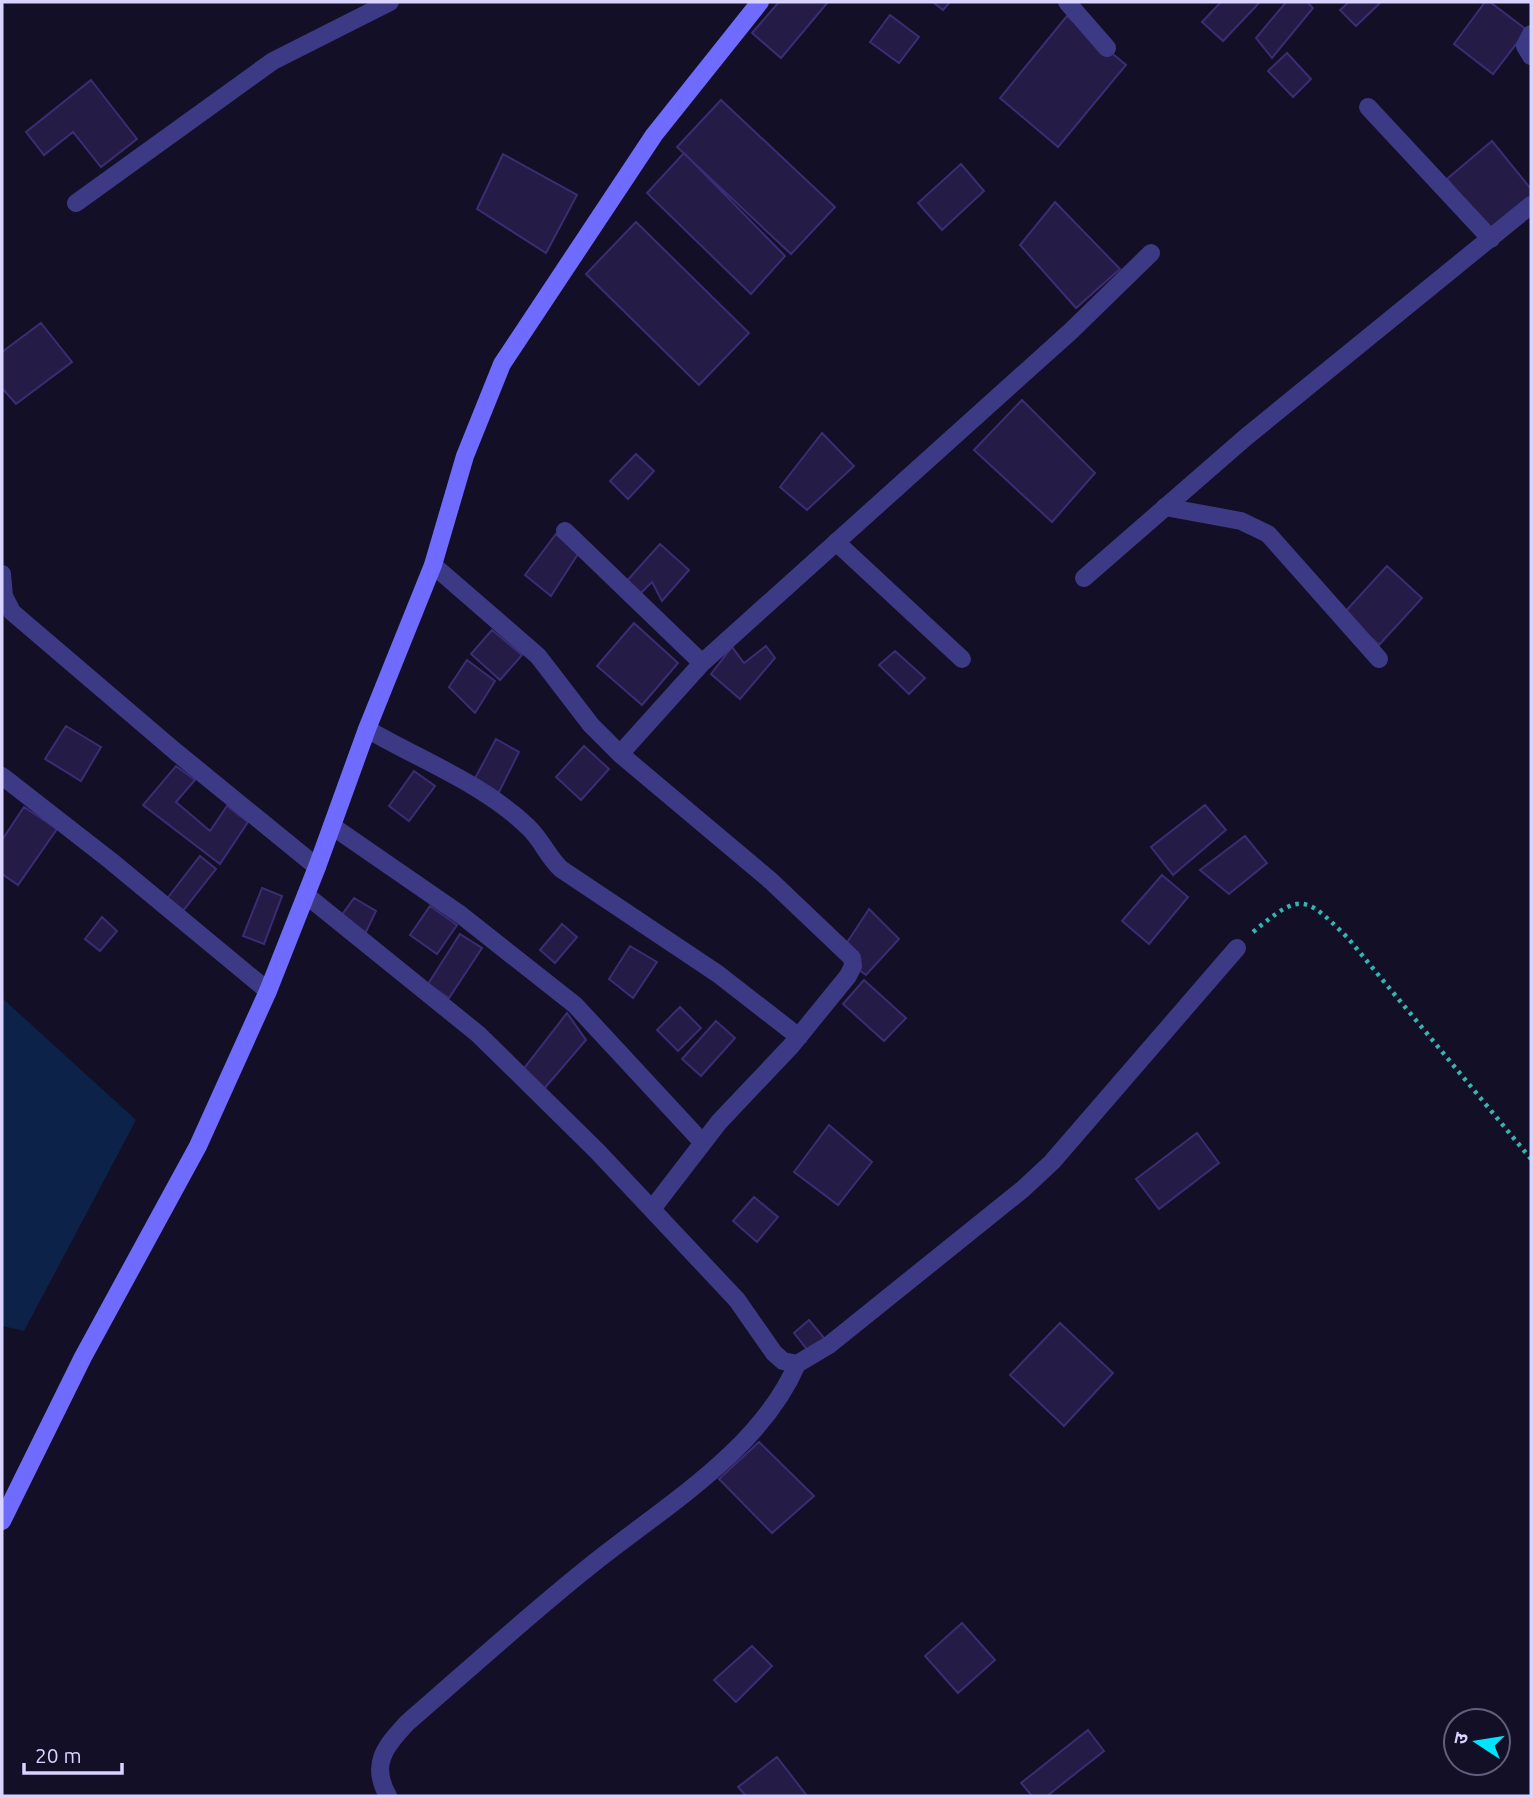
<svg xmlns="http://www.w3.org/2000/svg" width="1533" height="1798" font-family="Ubuntu,'Noto Sans Devanagari',sans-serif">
<rect width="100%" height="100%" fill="#130f26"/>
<path fill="#0c2248" d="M2 998 136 1120 24 1331 2 1326Z"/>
<path fill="#241b47" stroke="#3b2d73" stroke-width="2" d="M779 2H828L781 58 752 33Z
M933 2H950L943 10Z
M1221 2H1260L1223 41 1202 22Z
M1286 2H1307L1313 8 1272 58 1256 38Z
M1349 2H1381L1356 26 1340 10Z
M1485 2H1490L1527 30 1493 74 1454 44Z
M890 15 919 37 899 63 870 42Z
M1067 16 1126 65 1058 147 1000 98Z
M1287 53 1311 79 1293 97 1268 71Z
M91 80 137 139 101 167 73 132 44 155 26 132Z
M721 100 835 207 791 254 677 147Z
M1492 141 1531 189V198L1490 232 1447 179Z
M684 153 785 256 751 294 647 193Z
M503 154 577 195 546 253 477 209Z
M961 164 984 191 942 230 918 203Z
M1055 202 1120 269 1076 308 1020 245Z
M636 222 749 333 699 385 586 274Z
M41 323 72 362 16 404 2 388V352Z
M1022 400 1095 473 1052 522 974 450Z
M822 433 854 466 807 510 780 487Z
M636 454 654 471 628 499 610 481Z
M556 534 578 554 551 596 525 575Z
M660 544 689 570 662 601 652 582 639 595 625 583Z
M1387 566 1422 598 1379 645 1344 613Z
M634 623 678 663 642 705 597 666Z
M492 630 522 655 500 680 471 654Z
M766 646 775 658 740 699 711 674 732 647 744 663Z
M895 651 925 678 909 694 879 665Z
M467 660 495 681 475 713 449 687Z
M66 726 101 747 81 781 45 759Z
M496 739 519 752 498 794 473 782Z
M584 746 609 769 581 800 556 777Z
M176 766 195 780 176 802 210 831 227 806 248 822 220 864 143 805Z
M414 771 435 786 409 821 389 806Z
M1205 805 1226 830 1173 875 1151 847Z
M24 807 57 829 18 885 2 874V840Z
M1245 836 1267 863 1229 894 1200 870Z
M200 856 216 869 182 912 166 900Z
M1162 875 1188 897 1149 944 1122 921Z
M262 888 282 896 264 944 243 936Z
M354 898 376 911 365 934 341 916Z
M430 906 457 925 437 954 410 935Z
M869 909 899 939 866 975 858 969 846 944Z
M102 917 117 931 100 951 85 939Z
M562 924 577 937 555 963 540 950Z
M460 934 482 948 449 998 428 984Z
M630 946 657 962 633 998 609 979Z
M864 980 906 1018 884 1041 843 1004Z
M680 1007 701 1028 678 1051 657 1030Z
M567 1013 586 1040 543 1090 522 1071Z
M716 1021 735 1038 701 1076 682 1059Z
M829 1125 872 1162 838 1205 794 1172Z
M1197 1133 1219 1163 1159 1209 1136 1179Z
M754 1197 778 1217 757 1242 733 1221Z
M809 1320 825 1339 809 1352 794 1333Z
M1060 1323 1113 1373 1064 1426 1010 1375Z
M759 1442 814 1496 772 1533 719 1479Z
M962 1623 995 1660 958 1693 925 1656Z
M752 1646 772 1666 736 1702 714 1680Z
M1088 1730 1104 1751 1047 1796H1032L1021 1783Z
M777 1757 807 1796H746L738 1787Z"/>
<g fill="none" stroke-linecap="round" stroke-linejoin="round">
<path stroke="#2fb8b0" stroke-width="4.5" stroke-dasharray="3.5 5" stroke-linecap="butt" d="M1253 932C1301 892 1304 895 1347 937L1531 1159"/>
<path stroke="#3d3a85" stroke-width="18" d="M1165 507 1241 521 1268 534 1379 659
M836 542 962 659
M388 1796C370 1764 385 1747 407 1723 466 1672 524 1619 585 1570 658 1510 759 1453 797 1364"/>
<path stroke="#3d3a85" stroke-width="18" d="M1067 2 1107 48
M1531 34 1525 46 1531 56
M1368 107 1491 239
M76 203 273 61 390 2
M565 531 702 663
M433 565 538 656 591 725 620 754 771 881 852 958 853 966 848 976 791 1046 719 1122 652 1209
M2 574 4 596 12 612 176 752 317 867
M1084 578 1246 437 1531 205
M367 729C420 760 484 784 528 827 542 840 547 856 561 869L718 974 799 1037
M620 754 702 663 1071 331 1151 253
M2 776 111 861 268 991
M332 826 461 915 575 1005 703 1143
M306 895 478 1034 597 1151 737 1300 774 1353 783 1361 797 1364 829 1345 1023 1189 1052 1162 1237 948"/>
<path stroke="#6f6bff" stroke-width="18" d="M2 1521 83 1357 198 1146 268 991 317 867 367 729 433 565 465 456 502 364 654 135 760 2"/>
</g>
<rect width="1533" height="1798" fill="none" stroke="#d9d4ff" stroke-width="7"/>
<g transform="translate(1477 1742) rotate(282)"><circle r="33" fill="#130f26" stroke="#625e7d" stroke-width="2"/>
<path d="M0-5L12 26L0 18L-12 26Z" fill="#00e5ff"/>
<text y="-10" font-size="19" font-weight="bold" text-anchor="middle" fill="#d9d4ff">उ</text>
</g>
<path d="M24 1763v10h98v-10" fill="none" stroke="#d9d4ff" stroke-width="3.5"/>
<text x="35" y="1763" font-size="21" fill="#d9d4ff" stroke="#130f26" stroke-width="5" paint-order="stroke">20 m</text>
</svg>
